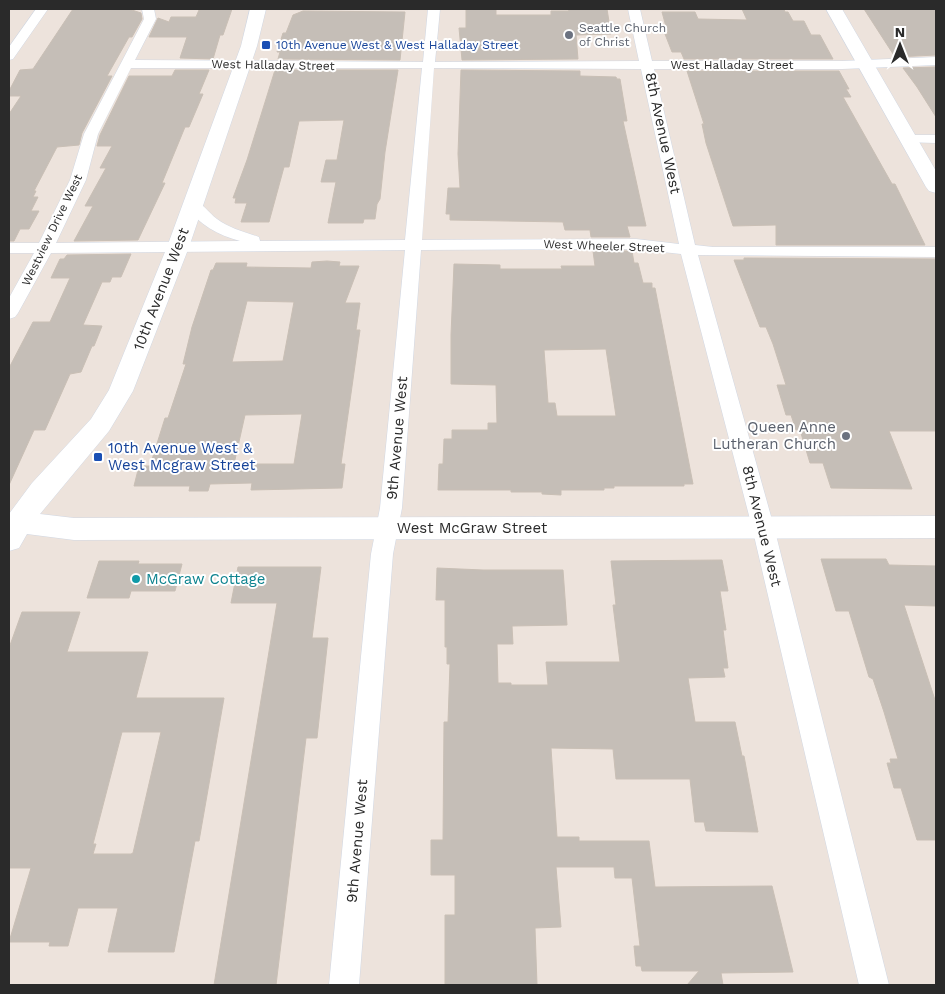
<svg xmlns="http://www.w3.org/2000/svg" width="945" height="994" font-family="'Work Sans',sans-serif">
<rect width="100%" height="100%" fill="#ede3dc"/>
<path fill="#c5beb7" stroke="#c9bfb5" fill-rule="evenodd" d="M73 9H129L141 13 142 19 132 37H129L107 76H112L82 133 79 145 57 147 34 191H36L33 197H38L31 211H39L29 229H20L14 241H9V114L21 96H9V91L20 70 33 69Z
M204 9H232L223 35H220L213 59 180 58 187 37H149L158 18 169 22 171 17H196L199 10Z
M466 9H496V15H551V11H569L568 9H607L611 34 576 35 578 59 462 60 459 28H466Z
M742 9H784L785 12H788L793 21H804L811 35H820L833 59H684L681 52H672L665 34H668L662 12H695L698 19 747 20Z
M864 9H936V55L895 57Z
M303 11 405 12 400 60 278 59 280 52H277L283 33H286L293 15Z
M936 67V117L917 87 903 68Z
M175 70H209L199 94H203L189 127H185L162 183H165L138 240 74 241 93 206H85L106 168H100L112 146H97L100 135 129 76H172Z
M275 70H398L385 152 380 199 377 204 375 219H364L363 223H328L336 182H321L326 160H337L344 120 299 121 289 167H284L269 222H241L247 203H235L236 198H233L247 160Z
M461 70 580 71V76L616 77 617 79H620L627 121H623L646 226H627L630 237H591L590 230H565L563 222 450 220V214H446L448 188H460L458 154Z
M687 71H839L849 89H846L851 97H843L892 184H895L925 245H776V225L733 226 706 143 702 124H704Z
M593 251H632L634 263H638L643 283H652V288H655L693 484H684V486H614V488H604V490H561V495L542 494V492H511V490H438L439 464H443L444 439H452V430H488V423H497L496 385 451 384V335L454 264 500 265V269H562L561 266H595ZM606 349 616 416H557L555 403H548L544 350Z
M131 254 121 277H112L110 282H102L83 325 102 326 94 346H92L81 372 70 374 45 430H34L9 485V368L33 322H50L70 278H51L60 259H64L67 255Z
M744 258 936 259V431H889L912 489 831 488 823 463H810L800 430H796L791 415H786L777 385H786L773 344 766 327H760L734 260H744Z
M327 261 340 262 339 266H359L345 303H360L356 330H360L341 464H345L342 488 251 490 252 483 210 484 208 491H189L190 486H134L139 466H150L165 418H168L186 364H183L192 327 211 270H213L216 263H247L246 267 311 268 312 262ZM247 301 294 302 283 361 232 362ZM302 414 294 464H234L245 415Z
M821 559H886L889 565 936 566V606L904 605 936 703V840H917L901 788H894L887 763H891L890 759H898L884 712 873 679 869 677 849 611H836Z
M722 560 728 591H720L726 630H723L728 668H723L725 677 688 678 695 722H735L742 756H744L758 832 706 831 704 822H695L690 779H616L613 749 551 748 557 837H579V841H649L655 887 772 886 793 972 721 973 723 985H687L699 971H642L641 966H636L634 946H640L632 878H615L614 867H556L561 927 535 928 537 985H445V915H455V875H431V840H443L444 722H448L450 664H447V647H445V600H436L437 568 483 570H563L567 625 512 626 513 644H497L498 683H511V685H548L546 662H620L613 605H616L611 561Z
M99 561H139L138 564H182L175 591H131L129 598H87Z
M238 567H321L312 638H328L317 738H306L276 985H214L277 603H231Z
M22 612H80L67 652H148L136 698H224L199 841H195L174 952H108L118 908H78L68 946H49L50 942H9L31 868H9V648ZM122 732H161L133 853 131 854H93L96 844H93Z"/>
<g fill="none" stroke-linecap="round" stroke-linejoin="round">
<g stroke="#d1d8e4" stroke-width="1">
<path id="street" d="M36 9H48L13 59 9 60V47Z
M142 9H154L156 19 135 60 423 62 428 9H440L435 62 639 61 628 9H640L652 61H842L936 57V65L842 69H654L695 245 713 247H936V257L698 255 774 527 889 985H859L752 527 681 254 636 249 421 250 402 508 393 554 359 985H329L371 554 380 508 405 250 51 253 18 313 15 317 9 319V298L34 253H9V243H39L70 180 84 134 144 19ZM131 68H422L405 240 260 241 259 237C244 232 229 228 217 219 207 212 201 198 187 202L185 205C199 225 218 235 240 241L56 243 86 180 98 134ZM434 68 641 69 679 244 636 239 422 240Z
M908 135H936V143L903 142 901 139 903 136Z"/>
</g>
<g stroke="#d1d8e4" stroke-width="1">
<path id="secondary" d="M250 9H266L257 46 189 247 133 391 109 431 40 514 74 518 936 516V538L74 540 27 534 19 548 9 551V514L32 483 91 419 109 390 167 247 241 46Z
M826 9H842L936 171V193L929 191 926 187Z"/>
</g>
<use href="#street" fill="#fff" fill-rule="evenodd"/>
<use href="#secondary" fill="#fff" fill-rule="evenodd"/>
</g>
<g fill="#6b7280" stroke="#fff" stroke-width="2">
<circle cx="569" cy="35" r="5"/>
<circle cx="846" cy="436" r="5"/>
</g>
<g fill="#1a4fb4" stroke="#fff" stroke-width="2">
<rect x="261" y="40" width="10" height="10" rx="2.5"/>
<rect x="93" y="452" width="10" height="10" rx="2.5"/>
</g>
<circle fill="#0f9aa8" stroke="#fff" stroke-width="2" cx="136" cy="579" r="5"/>
<g text-anchor="middle" dominant-baseline="central" stroke-width="4" stroke-linejoin="round" paint-order="stroke">
<g font-size="12" fill="#5b616d" stroke="#fff" text-anchor="start">
<text x="579" y="28">Seattle Church<tspan x="579" dy="14">of Christ</tspan></text>
</g>
<g font-size="12" fill="#164399" stroke="#fff" text-anchor="start">
<text x="276" y="45">10th Avenue West &amp; West Halladay Street</text>
</g>
<g font-size="12" fill="#2a2a2a" stroke="#fff">
<text transform="translate(273 65) rotate(1)">West Halladay Street</text>
<text x="732" y="65">West Halladay Street</text>
<text transform="translate(52 230) rotate(-64)">Westview Drive West</text>
<text transform="translate(604 246) rotate(2)">West Wheeler Street</text>
</g>
<g font-size="15" fill="#2a2a2a" stroke="#fff">
<text transform="translate(663 133) rotate(78)">8th Avenue West</text>
<text transform="translate(161 289) rotate(-69)">10th Avenue West</text>
<text transform="translate(397 438) rotate(-85)">9th Avenue West</text>
<text transform="translate(762 526) rotate(76)">8th Avenue West</text>
<text x="472" y="528">West McGraw Street</text>
<text transform="translate(357 841) rotate(-85)">9th Avenue West</text>
</g>
<g font-size="15" fill="#5b616d" stroke="#fff" text-anchor="end">
<text x="836" y="427">Queen Anne<tspan x="836" dy="17">Lutheran Church</tspan></text>
</g>
<g font-size="15" fill="#164399" stroke="#fff" text-anchor="start">
<text x="108" y="448">10th Avenue West &amp;<tspan x="108" dy="17">West Mcgraw Street</tspan></text>
</g>
<g font-size="15" fill="#0d838f" stroke="#fff" text-anchor="start">
<text x="146" y="579">McGraw Cottage</text>
</g>
</g>
<rect width="945" height="994" fill="none" stroke="#2a2a2a" stroke-width="20"/>
<g transform="translate(900 45)" stroke="#ffffff" stroke-width="4" paint-order="stroke">
<path d="M0-4L9 19L0 12L-9 19Z" fill="#2a2a2a"/>
<text y="-8" font-size="14" font-weight="bold" text-anchor="middle" fill="#2a2a2a">N</text>
</g>
</svg>
